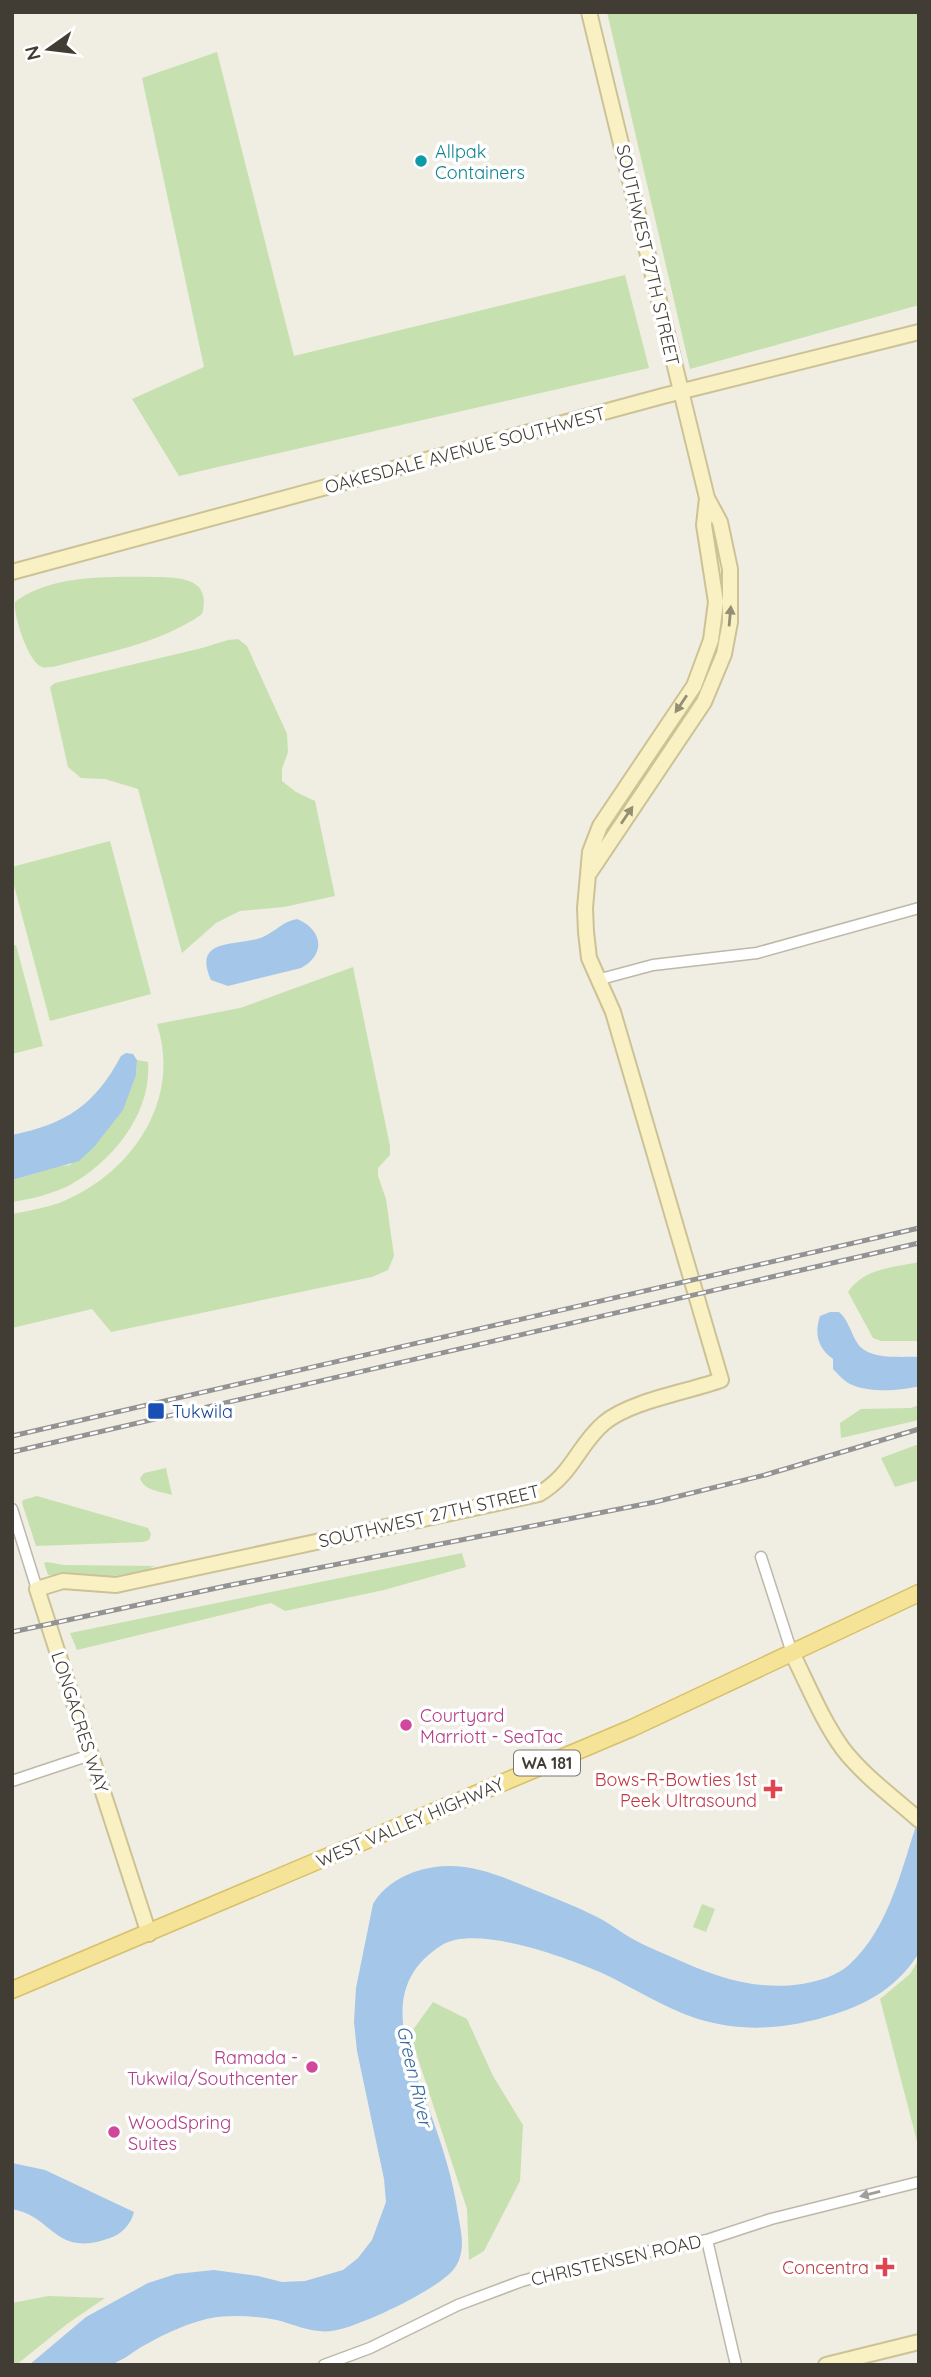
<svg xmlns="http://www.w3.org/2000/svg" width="931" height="2377" font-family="Quicksand,sans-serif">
<rect width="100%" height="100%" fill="#f0ede3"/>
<path fill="#c6e1af" d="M607 12H919V305L690 369Z
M217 52 294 356 625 275 649 368 179 476 132 399 204 367 142 78Z
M161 577C186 578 211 581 202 614 160 644 103 653 53 667 51 667 44 668 42 667 28 662 13 615 15 602 53 573 115 577 161 577Z
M238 639 247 646 287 734 288 752 282 769V781L296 792 315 801 335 896 284 907 240 911 216 923 182 953 138 789 105 779 81 778 68 767 50 687 55 683 202 648 228 640Z
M110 841 151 994 50 1021 12 878V867Z
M16 945 43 1046 12 1054V946Z
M353 967 390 1146V1155L378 1168V1176L386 1199 394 1256 388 1270 372 1277 111 1332 92 1309 12 1328V1214C28 1211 44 1208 59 1203 131 1175 182 1101 157 1024L240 1008Z
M137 1060 148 1062C152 1113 113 1161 70 1185 52 1194 32 1199 12 1202V1180L60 1166 70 1165 136 1075Z
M919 1262V1341H881L873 1338 848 1292C864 1268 892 1268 919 1262Z
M919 1405V1420L841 1438 840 1423 861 1409 911 1408Z
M919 1444V1480L895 1487 881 1458Z
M166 1468 172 1495C160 1491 144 1491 140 1478L144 1473Z
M37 1496 148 1528 151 1534 149 1540 143 1542 36 1546 22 1503 23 1500Z
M462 1553 466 1567 384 1590 285 1611 271 1603 77 1650 70 1633Z
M47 1562 64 1565 157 1566 151 1567 153 1570 100 1578 48 1575 44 1563Z
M702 1904 715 1909 706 1932 693 1927Z
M919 1959V2149L880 1999 910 1974Z
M433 2002 467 2019 493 2076 523 2125 520 2181 484 2251 469 2260 467 2209 410 2034Z
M48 2296 105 2298 67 2324 16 2365H12V2303Z"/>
<path fill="#a4c6e8" d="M297 919C322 929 327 954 301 968L228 986 211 980C191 936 240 947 263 937 275 932 283 921 297 919Z
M126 1053 133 1054 137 1060 136 1075 123 1110 94 1147 79 1161 12 1180V1135C66 1124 95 1105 121 1056Z
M830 1312H839C848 1320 850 1330 856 1341 867 1361 899 1356 919 1357V1386C900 1391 869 1393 850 1384 844 1381 838 1374 833 1369V1359C818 1348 814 1334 820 1316Z
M919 1817V1953C899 1985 870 2003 835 2014 789 2029 744 2033 698 2019 664 2008 634 1988 602 1973 567 1958 477 1924 442 1945 375 1987 409 2055 430 2112 442 2145 453 2179 458 2214 461 2232 466 2249 456 2266 444 2287 366 2323 341 2329 318 2336 299 2326 277 2320 257 2316 237 2315 217 2317 191 2321 166 2333 143 2346 134 2351 125 2359 115 2363 103 2368 46 2365 29 2365L86 2317 148 2283 176 2274 214 2270 258 2276 282 2282 305 2281 343 2270 358 2258 372 2240 386 2202 384 2179 357 2051 354 2022 356 1988 373 1904C382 1888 398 1878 414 1872 455 1858 489 1871 527 1887 549 1896 573 1905 595 1916 608 1922 619 1931 631 1938 645 1946 660 1952 674 1958 716 1977 755 1991 802 1984 819 1981 837 1976 850 1964 890 1927 902 1866 919 1817Z
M12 2163 45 2170 134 2212C131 2224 122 2234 110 2238 54 2258 55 2217 12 2209Z"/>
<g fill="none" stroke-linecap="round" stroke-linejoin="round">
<g stroke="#bdb8aa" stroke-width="13">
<path id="street" d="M597 980 653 965 757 953 919 908
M12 1509 37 1589
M761 1557 792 1653
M12 1781 90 1755
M707 2240 736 2365
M324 2365 370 2348 458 2305 522 2281 590 2263 707 2240 771 2219 919 2182"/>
</g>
<g stroke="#ccc296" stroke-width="18">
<path id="secondary" d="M589 12 707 498 720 522 730 569V622L724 654 704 702 590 872
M12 572 663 396 919 332
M792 1653C808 1685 822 1720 843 1749 864 1776 893 1797 919 1820
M149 1934 37 1589 63 1581 116 1585 539 1494C573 1474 578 1445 604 1423 630 1401 688 1392 721 1380L613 1012 589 958 586 932 585 908 590 852 600 826 694 686 711 640 716 602 704 525 707 498
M826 2365 919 2342"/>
</g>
<g stroke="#d8c06a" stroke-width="19">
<path id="primary" d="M12 1990 632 1728 919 1593"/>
</g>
<use href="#street" stroke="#fff" stroke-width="10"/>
<use href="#secondary" stroke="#f9f1c4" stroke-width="14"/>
<use href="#primary" stroke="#f5e397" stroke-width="16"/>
<g stroke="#939393" stroke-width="5">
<path id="rail" d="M12 1436 919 1228
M12 1452 919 1243
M12 1632 226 1586 655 1502 765 1475 919 1429"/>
</g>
<use href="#rail" stroke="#fff" stroke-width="2.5" stroke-dasharray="8" stroke-linecap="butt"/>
</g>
<defs><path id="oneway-solid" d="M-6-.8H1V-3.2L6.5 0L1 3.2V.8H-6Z" transform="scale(1.75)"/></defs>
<g fill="#948e75">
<use href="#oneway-solid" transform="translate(730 616) rotate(-85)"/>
<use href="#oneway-solid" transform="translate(681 704) rotate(124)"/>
<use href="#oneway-solid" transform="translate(627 815) rotate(-56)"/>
</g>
<use fill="#a09e9a" href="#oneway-solid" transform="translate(870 2194) rotate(166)"/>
<circle fill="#0f9aa8" stroke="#fff" stroke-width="2.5" cx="421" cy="161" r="7"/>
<rect fill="#1a4fb4" stroke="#fff" stroke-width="2.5" x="147" y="1402" width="18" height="18" rx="3.5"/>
<g fill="#d1479c" stroke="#fff" stroke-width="2.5">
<circle cx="406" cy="1725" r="7"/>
<circle cx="312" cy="2067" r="7"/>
<circle cx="114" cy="2132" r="7"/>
</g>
<g fill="#e0444e" stroke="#fff" stroke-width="2.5">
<path d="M769.5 1778.5h7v7h7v7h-7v7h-7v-7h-7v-7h7z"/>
<path d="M881.5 2256.5h7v7h7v7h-7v7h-7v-7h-7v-7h7z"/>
</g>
<g text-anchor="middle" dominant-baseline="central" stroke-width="7" stroke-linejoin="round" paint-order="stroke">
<rect fill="#fff" stroke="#7a7771" stroke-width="2" x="514" y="1750.5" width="66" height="25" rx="5"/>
<g font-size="16" font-weight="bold" fill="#413d34">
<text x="547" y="1763">WA 181</text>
</g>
<g font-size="18" fill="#0d838f" stroke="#fff" text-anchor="start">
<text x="435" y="151">Allpak<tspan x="435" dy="21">Containers</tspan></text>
</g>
<g font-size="18" fill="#413d34" stroke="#fff">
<text transform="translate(648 255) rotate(77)">SOUTHWEST 27TH STREET</text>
<text transform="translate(465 450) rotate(-15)">OAKESDALE AVENUE SOUTHWEST</text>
<text transform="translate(429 1516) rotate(-13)">SOUTHWEST 27TH STREET</text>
<text transform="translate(80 1722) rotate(72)">LONGACRES WAY</text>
<text transform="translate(410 1822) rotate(-23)">WEST VALLEY HIGHWAY</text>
<text transform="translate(616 2260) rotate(-13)">CHRISTENSEN ROAD</text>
</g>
<g font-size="18" fill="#164399" stroke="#fff" text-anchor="start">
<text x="172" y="1411">Tukwila</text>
</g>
<g font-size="18" fill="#b23c85" stroke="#fff" text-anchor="start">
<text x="420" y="1715">Courtyard<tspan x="420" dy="21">Marriott - SeaTac</tspan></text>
<text x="298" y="2057" text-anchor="end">Ramada -<tspan x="298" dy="21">Tukwila/Southcenter</tspan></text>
<text x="128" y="2122">WoodSpring<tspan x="128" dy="21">Suites</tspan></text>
</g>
<g font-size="18" fill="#be3a42" stroke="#fff" text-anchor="end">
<text x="757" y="1779">Bows-R-Bowties 1st<tspan x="757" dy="21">Peek Ultrasound</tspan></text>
<text x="869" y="2267">Concentra</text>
</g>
<g font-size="19" font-style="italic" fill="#386ca2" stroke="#fff">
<text transform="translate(415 2076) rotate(77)">Green River</text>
</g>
</g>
<rect width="931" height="2377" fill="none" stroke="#413d34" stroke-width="28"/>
<g transform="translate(49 49) rotate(256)" stroke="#ffffff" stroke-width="5" paint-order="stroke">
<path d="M0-5L12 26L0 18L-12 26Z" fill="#413d34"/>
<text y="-10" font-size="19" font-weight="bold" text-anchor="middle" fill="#413d34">N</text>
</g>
</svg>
